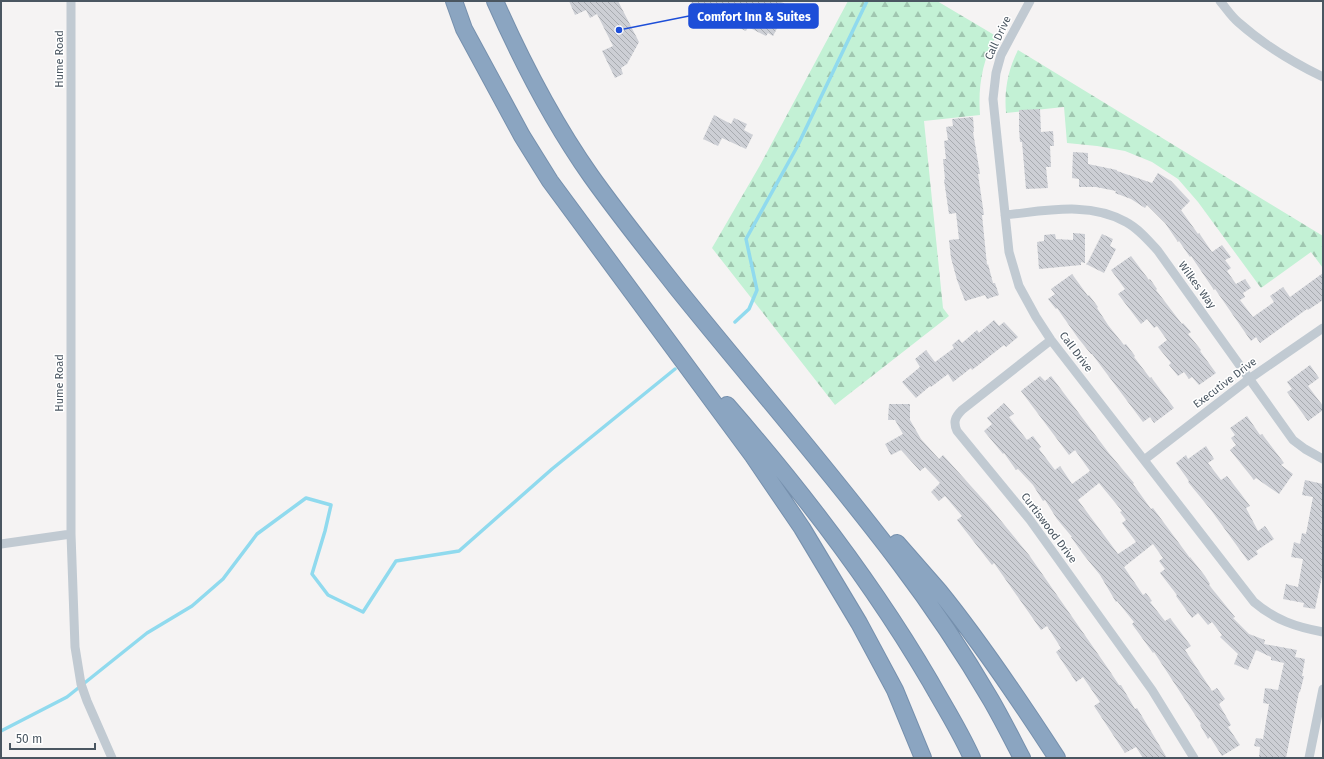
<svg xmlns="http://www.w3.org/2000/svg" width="1324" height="759" font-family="'Fira Sans',sans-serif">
<defs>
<pattern id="forest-firs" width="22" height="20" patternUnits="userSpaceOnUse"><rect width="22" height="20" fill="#c3f1d5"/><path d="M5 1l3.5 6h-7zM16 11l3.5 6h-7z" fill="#a0c6b0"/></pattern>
<pattern id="building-back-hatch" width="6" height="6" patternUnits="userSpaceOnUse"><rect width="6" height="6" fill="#cdcfd5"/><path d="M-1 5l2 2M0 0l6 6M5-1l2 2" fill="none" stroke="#a8abb0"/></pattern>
</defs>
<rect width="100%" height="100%" fill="#f5f3f3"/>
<path fill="url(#forest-firs)" d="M848 1H937L996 36C982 61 978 87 980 115L924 121 943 308 949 316 835 405 712 248 759 167Z
M1018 50 1323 236V268L1311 252 1261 288 1198 202 1178 179 1152 162 1125 151 1097 146 1067 143 1064 107 1006 113C1004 90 1008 70 1018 50Z"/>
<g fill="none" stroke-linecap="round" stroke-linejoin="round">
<path stroke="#90daee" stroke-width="3.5" d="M735 322 749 309 757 290 746 239 797 147 867 1
M1 731 67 697 147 633 192 606 223 579 257 534 306 498 331 505 325 531 312 574 328 595 363 612 396 561 459 551 552 469 675 369"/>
</g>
<path fill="url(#building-back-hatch)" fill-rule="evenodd" d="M569 1H618L639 42 627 64 621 68 623 74 615 78 602 51 613 46 597 14 590 18 586 10 575 15Z
M689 1H779L789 6 773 36 768 33 766 36 748 27 746 31 719 19 702 10 703 9Z
M1040 109 1041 132 1053 131 1054 146H1050L1051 167H1046L1048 188 1026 189 1022 142H1020L1019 129V110Z
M714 115 731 124 734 118 747 124 744 130 753 135 746 149 722 138 718 146 703 139Z
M973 117 974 132H973L980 174H978L984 215H982L987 265 988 264 993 283H995L999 295 987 299 985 295 965 301 957 280 951 258 949 240 959 239 956 213 949 214 944 180 945 179 943 159H946L944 141 948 140 946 127 953 126 952 119Z
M1073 152 1088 153V164L1117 170V171L1152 183 1158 173 1171 181 1190 201 1181 210 1198 234 1199 233 1212 252 1222 245 1231 257 1225 260 1231 268 1227 271 1236 284 1245 279 1251 288 1243 293 1245 297 1240 300 1253 317 1274 302 1270 296 1283 287 1290 297 1323 273V300L1308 310 1307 309 1260 343 1256 337 1251 341 1215 289 1214 290 1191 256 1190 257 1179 241 1178 242 1165 223 1147 205 1145 208 1131 199 1115 193 1116 191 1096 187H1079V179L1072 178Z
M1073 233 1085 234V263L1081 262V265L1039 269 1037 242 1044 241V235L1055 234 1056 239 1073 240Z
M1102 234 1113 239 1110 246 1116 249 1104 273 1086 264 1088 262Z
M1131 256 1149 280 1150 279 1157 289 1156 290 1182 324 1183 323 1191 332 1188 334 1201 350 1200 351 1216 373 1199 385 1192 377 1189 379 1184 372 1178 376 1169 365 1171 363 1158 347 1167 340 1157 326 1154 328 1147 319 1141 324 1118 294 1125 289 1111 270Z
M1072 274 1088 296 1089 295 1098 307 1097 308 1108 325 1124 345 1126 344 1135 356 1134 357 1150 378 1151 377 1174 408 1154 423 1150 417 1143 422 1092 354H1091L1078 338 1057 308 1056 309 1048 299 1055 294 1051 289Z
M994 320 999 326 1004 322 1018 337 1006 347 1004 345 972 370 971 368 953 382 948 374 931 387 930 386 916 398 902 382 920 367 915 359 926 350 935 362 954 348 952 345 959 339 962 343 977 330 979 333Z
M1310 365 1319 378 1308 386 1323 406V410L1308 421 1287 392 1292 389 1287 382Z
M1040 376 1045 381 1051 376 1108 452 1134 483 1133 484 1151 509 1153 508 1190 558V557L1205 576 1210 584 1209 585 1235 617 1233 618 1249 634 1265 640 1264 644 1297 650 1295 657 1305 659 1302 676H1304L1300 692H1299L1286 758H1259L1260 747 1254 746 1256 738 1263 739 1269 704 1263 703 1265 688 1278 690 1284 663 1271 660V657L1256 650 1248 670 1234 664 1238 654 1220 637 1222 635 1212 622 1208 625 1198 613 1192 618 1176 596 1177 595 1160 573 1165 569 1159 561 1163 558 1153 544 1124 567 1143 595 1146 593 1152 601 1150 602 1165 621 1170 618 1191 646 1185 650 1212 691 1217 688 1225 699 1219 704 1231 725 1228 727 1240 745 1222 756 1210 737 1208 739 1200 725 1201 724 1154 652 1153 653 1132 624 1134 622 1117 601 1116 602 1100 575 1083 554 1071 537H1072L1057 519 1045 500 1043 501 1033 485 1018 469 1016 470 1004 453 1003 454 984 431 992 424 987 418 1004 403 1014 414 1009 417 1027 440 1033 436 1041 447 1039 449 1055 470 1060 466 1072 484 1090 471 1075 450 1069 455 1021 391ZM1099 483 1122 511 1120 512 1126 520 1122 523 1136 542 1118 554 1078 500Z
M889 404H910V420L921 439 939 459 943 455 988 505 1029 555 1107 667 1119 685H1121L1135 709 1137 708 1167 758H1143L1136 747 1125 753 1094 706 1100 702 1083 677 1076 682 1056 652 1061 648 1047 626 1041 630 994 563 992 565 957 520 962 516 945 496 939 501 931 492 940 483 925 467 920 471 901 450 891 455 885 444 903 434 895 420H888Z
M1247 416 1260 435 1262 434 1284 463 1281 465 1293 474 1279 494 1256 478 1254 480 1230 450 1236 445 1231 438 1235 435 1230 428Z
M1206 446 1214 459 1208 463 1221 480 1227 476 1241 494 1250 506 1246 508 1258 531 1265 526 1274 539 1256 551 1258 554 1248 561 1211 510 1188 482 1189 481 1176 463 1186 455 1188 459Z
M1305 480 1323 484V572L1315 609 1303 607 1304 603 1283 599 1286 584 1298 587 1303 559 1291 557 1294 542 1300 544 1302 533 1306 534 1313 497 1302 495Z"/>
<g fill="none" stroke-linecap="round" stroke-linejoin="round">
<g stroke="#7690ad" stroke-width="18">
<path id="highway" d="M454 1 464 29 522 136 550 181 753 456 802 528 859 623 895 690 923 758
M495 1C522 62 553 122 591 176 618 214 647 250 676 287 750 379 827 467 898 561 932 606 963 652 991 700 1002 719 1012 739 1022 758
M727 405C802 491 872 582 930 681 944 706 960 731 972 758
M897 543C911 559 925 575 939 591 982 644 1020 701 1057 758"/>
</g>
<path stroke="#c1cad2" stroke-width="9" d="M71 1V534L75 647 81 684 87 701 112 758
M1030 1 1001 55 996 73 993 99 1009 252 1019 286 1036 317 1051 340 1254 602C1275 620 1296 627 1323 632
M1220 1C1226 8 1231 16 1238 22 1264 45 1292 62 1323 77
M1005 215C1045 211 1089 201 1126 222 1139 229 1149 241 1158 251L1293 440 1305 449 1323 459
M1051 340 962 410C955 417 953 422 957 431L1030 520 1152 690 1194 758
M1144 460 1249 379 1323 328
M1 544 71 534
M1309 758 1323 689"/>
<use href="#highway" stroke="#8ba5c1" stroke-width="16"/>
</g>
<g text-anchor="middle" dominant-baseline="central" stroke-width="3" stroke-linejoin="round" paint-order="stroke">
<g font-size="11" fill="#4a5661" stroke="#fff">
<text transform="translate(998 38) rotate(-65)">Call Drive</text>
<text transform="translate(59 59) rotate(-90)">Hume Road</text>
<text transform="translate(1197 285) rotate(54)">Wilkes Way</text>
<text transform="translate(1076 352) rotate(53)">Call Drive</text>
<text transform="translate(59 383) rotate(-90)">Hume Road</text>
<text transform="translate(1225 383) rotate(-37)">Executive Drive</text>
<text transform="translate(1049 528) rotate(53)">Curtiswood Drive</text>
</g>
</g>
<path fill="none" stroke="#1d4ed8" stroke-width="1.5" d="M619 30L689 16"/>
<circle fill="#1d4ed8" stroke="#fff" stroke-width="1.5" cx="619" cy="30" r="4"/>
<rect fill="#1d4ed8" stroke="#1d4ed8" stroke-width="1.5" x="689" y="4" width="129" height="24" rx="4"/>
<g font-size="12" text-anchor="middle" font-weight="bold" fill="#fff">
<text x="754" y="21">Comfort Inn &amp; Suites</text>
</g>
<rect width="1324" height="759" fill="none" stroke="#4a5661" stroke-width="4"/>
<path d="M10 743v6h85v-6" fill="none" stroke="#4a5661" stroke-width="2"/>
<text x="16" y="743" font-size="12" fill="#4a5661" stroke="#ffffff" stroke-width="3" paint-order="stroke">50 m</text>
</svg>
